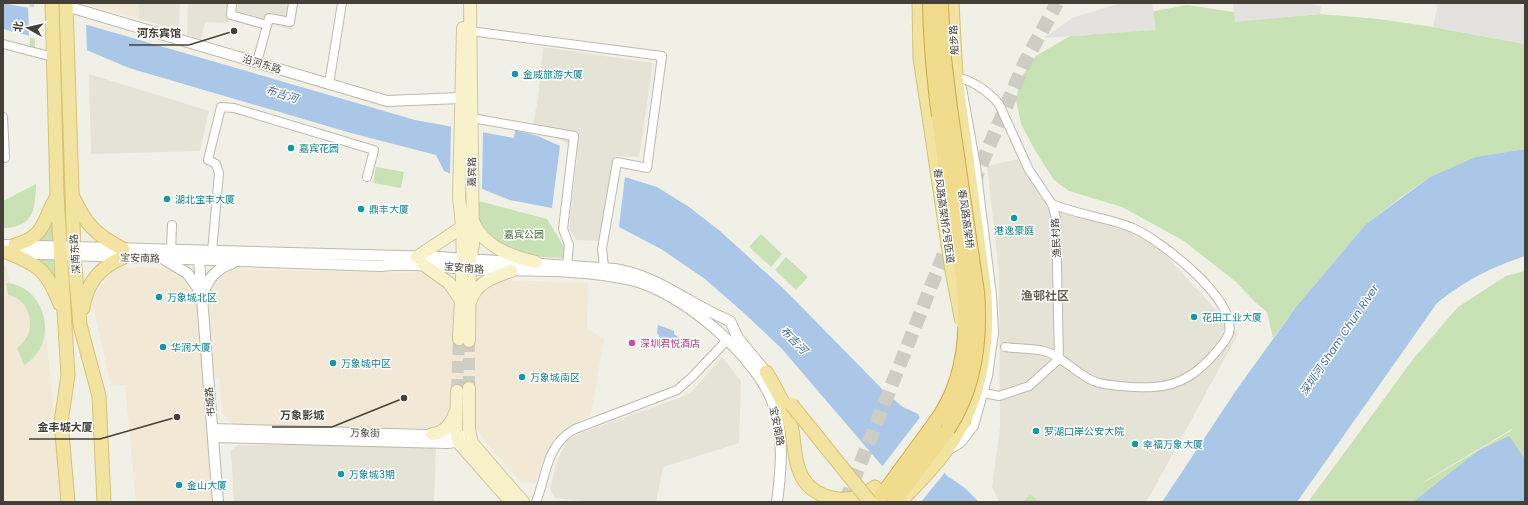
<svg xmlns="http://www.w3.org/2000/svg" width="1528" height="505" font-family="Poppins,'Noto Sans SC',sans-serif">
<rect width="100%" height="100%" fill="#f1f0e7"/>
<path fill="#e5e2d6" d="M139 3H180L179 30 139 19Z
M188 3H298L292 30 233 14 228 23 205 22 201 39 187 35Z
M543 47 653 63 639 157 615 156 601 241 577 240 569 229 578 150 533 124 538 99Z
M89 74 209 111 200 151 91 154Z
M1018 159 1043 199 1096 222 1135 234 1161 250 1238 334 1151 494 1145 502H999L992 487 1000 428 999 272 987 166Z
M722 357 741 381 739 443 663 467 656 502H590L555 498 550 489 558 458 567 441 583 432 682 397 692 391Z
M238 445H432L436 449 434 502H234L231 451Z"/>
<path fill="#f1e8d5" d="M88 3H139V19L88 5Z
M3 266H6L10 283 19 286 33 296 44 317 63 502H3Z
M117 267 422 273 503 280 588 283 587 329 604 339 591 415 564 429 556 435 549 447 535 483 521 482 485 442 478 430 232 424 222 413 219 378 203 379 213 502H136L125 385 111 386 91 297Z"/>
<path fill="#c8e1b5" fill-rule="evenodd" d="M29 3H34L35 49 30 47Z
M1187 5 1273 18 1320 14 1379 19 1433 27 1525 44V149L1475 157 1430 177 1400 198 1366 224 1296 307 1273 338 1267 312 1255 302 1236 282 1184 241 1122 207 1069 191 1054 180 1036 152 1021 124 1016 100 1021 78 1036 56 1070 36 1090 35 1118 18Z
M376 167 404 172 401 188 373 183Z
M36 184C35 210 34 227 3 228V201Z
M479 201 547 219 564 247 565 256 563 258 525 256 496 242 476 220Z
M52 219V242L33 241Z
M761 234 782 254 771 267 749 247Z
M786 257 808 277 796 290 775 270Z
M31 259 53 260 56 289Z
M1525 271V502H1308L1414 358 1458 307 1506 276ZM1512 429V430L1423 483 1425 481Z
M6 283C47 286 60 344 24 365L17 348C38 334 33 300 8 295Z
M1030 494 1039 502H1023Z"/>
<path fill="#e3e2df" d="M1121 3H1152L1156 30 1044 38 1072 18Z
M1233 3H1307L1321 6 1320 14 1235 22Z
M1438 3H1525V44L1433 27Z"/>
<path fill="#aac7e7" d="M3 3 29 8 415 120 514 138 515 130 538 136 560 146 552 208 510 200 487 191 444 171 436 155 351 133 129 68 89 51 3 29Z
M1525 149V256C1490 268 1466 280 1437 303L1297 502H1162L1235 392 1296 307 1366 224 1430 177 1475 157Z
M625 177 657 187 689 207 720 231 785 290 885 392 903 407 918 414 946 475 965 488 979 502H913L782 349 744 313 705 279 661 249 619 227Z
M658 325 674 331V334L684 341 682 347 660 338 657 333Z
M1509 436 1525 459V502H1413L1478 451Z"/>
<path fill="#f1f0e7" d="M28 6 86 22 87 53 29 37Z
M451 126 483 130 482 191 450 176Z
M921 416 946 471 921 502H911L881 468Z"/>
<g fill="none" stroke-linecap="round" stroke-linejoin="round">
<path stroke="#cecdc4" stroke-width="12" stroke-dasharray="12 6" stroke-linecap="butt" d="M469 388V341
M457 391 459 339"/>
<path stroke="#cecdc4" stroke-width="14" stroke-dasharray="14 7" stroke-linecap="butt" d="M973 184 1025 62 1057 3
M845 502 950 239"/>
<g stroke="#bcb8ab" stroke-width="10">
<path id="minor" d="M232 3 231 15 267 25
M470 31 662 56 647 168 617 162 602 249 604 267
M3 44 53 57
M257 62 269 18 290 22 293 3
M952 77C969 77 989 92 999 104L1029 170 1052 204 1056 218 1059 359 1029 386 999 396 984 393
M329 84 342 3
M3 117 5 158
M472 118 574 136 563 229 569 245 567 265
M171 251 172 225
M212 252 219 173 216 164 208 160 221 107 234 108 374 150 367 177
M1005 347C1018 349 1032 348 1044 351 1063 356 1078 376 1096 382 1108 386 1141 388 1153 387 1181 386 1200 371 1217 351 1221 346 1227 339 1229 333 1237 299 1160 240 1133 228 1106 217 1078 215 1052 204
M946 452 961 443 974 426 988 376 994 333 992 295 976 166 962 88
M536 502C547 475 546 444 575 429L677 390 692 377 727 340"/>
</g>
<g stroke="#bcb8ab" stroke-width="12">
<path id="tertiary" d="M66 6 387 101 460 98
M3 245 438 257 615 269C659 276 690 305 730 321L738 338 766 372
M13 253 380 266C417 262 447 269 483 270 531 271 583 269 631 280 682 292 760 358 775 409 784 440 781 471 777 502
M165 260 187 273 200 291
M199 260 218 502
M203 295C207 279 217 268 233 263
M212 429 463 436
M213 437 447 443 466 441"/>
</g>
<g stroke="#ccc59c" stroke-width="14">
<path id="secondary" d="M473 221C483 246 512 257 536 262
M417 257 462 227
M424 265 449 283 460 299
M470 302C476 282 494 277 511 271
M459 339C461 292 466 244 459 198L463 28
M469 341 470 259 473 245 470 3
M469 388V430L472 443 523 502
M457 391 456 431 459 443 511 502
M432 434C444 433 451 425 455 413"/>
</g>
<g stroke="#d5c372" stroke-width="15">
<path id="primary" d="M52 3 57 195 68 375 61 422 68 502
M66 3 74 255 80 325 99 396 104 502
M919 3 920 58 930 123
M73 197C86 225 96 235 123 249
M15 245C46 236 42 222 56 198
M6 252C39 265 47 270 60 304
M83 308C87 282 100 267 124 257
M766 372C776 388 785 404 790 422 795 438 793 455 799 470 807 494 836 505 860 496 865 494 870 490 875 487
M901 501C916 485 932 470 944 453 981 404 990 344 984 285L956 77 952 3"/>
</g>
<g stroke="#caaa48" stroke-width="16">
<path id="trunk" d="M877 502 935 423
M894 502 948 429"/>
</g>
<use href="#minor" stroke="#fff" stroke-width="8"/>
<use href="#tertiary" stroke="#fff" stroke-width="10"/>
<use href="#secondary" stroke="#f8f2cb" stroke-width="12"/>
<use href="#primary" stroke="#f2e4a0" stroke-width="13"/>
<use href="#trunk" stroke="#f0dc8c" stroke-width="14"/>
<g stroke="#d5c372" stroke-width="15" stroke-linecap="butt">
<path id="primary-bridge" d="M930 123 952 271 962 322
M791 404 870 502"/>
</g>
<g stroke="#caaa48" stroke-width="16" stroke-linecap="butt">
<path id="trunk-bridge" d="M930 3C931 62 939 119 947 177 958 259 988 351 935 423
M941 3 943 50 950 108 977 292C981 340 975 388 948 429"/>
</g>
<use href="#primary-bridge" stroke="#f2e4a0" stroke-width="13"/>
<use href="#trunk-bridge" stroke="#f0dc8c" stroke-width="14"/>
</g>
<g fill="#0f9aa8" stroke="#fff" stroke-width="1.5">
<circle cx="515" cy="74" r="4"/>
<circle cx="291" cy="148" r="4"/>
<circle cx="167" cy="199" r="4"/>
<circle cx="361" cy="209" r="4"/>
<circle cx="1014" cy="218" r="4"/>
<circle cx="159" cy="297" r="4"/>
<circle cx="1194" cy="317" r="4"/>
<circle cx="163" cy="347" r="4"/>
<circle cx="333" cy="363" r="4"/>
<circle cx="522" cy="377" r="4"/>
<circle cx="1036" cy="431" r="4"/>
<circle cx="1135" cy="444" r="4"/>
<circle cx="341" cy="474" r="4"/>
<circle cx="179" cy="485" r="4"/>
</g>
<circle fill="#d1479c" stroke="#fff" stroke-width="1.5" cx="632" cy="343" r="4"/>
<g text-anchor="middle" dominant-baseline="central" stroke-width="3" stroke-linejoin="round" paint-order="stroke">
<g font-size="10" fill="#444037" stroke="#fff">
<text transform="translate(954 40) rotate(-93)">船步路</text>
<text transform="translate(262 64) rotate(17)">沿河东路</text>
<text transform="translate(472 172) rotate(-89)">嘉宾路</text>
<text transform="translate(944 216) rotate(82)">春风路高架桥2号匝道</text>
<text transform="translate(966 219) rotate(82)">春风路高架桥</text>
<text transform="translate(1056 238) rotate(-93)">渔民村路</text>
<text transform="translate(75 254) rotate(-94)">深南东路</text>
<text transform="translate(140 258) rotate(2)">宝安南路</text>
<text transform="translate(464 268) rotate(5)">宝安南路</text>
<text transform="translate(210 402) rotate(-95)">书城路</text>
<text transform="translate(777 426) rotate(79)">宝安南路</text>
<text transform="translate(365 433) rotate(1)">万象街</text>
</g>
<g font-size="10" fill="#0d838f" stroke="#fff" text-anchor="start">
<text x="523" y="74">金威旅游大厦</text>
<text x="299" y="148">嘉宾花园</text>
<text x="175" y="199">湖北宝丰大厦</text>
<text x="369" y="209">鼎丰大厦</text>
<text x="1014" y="230" text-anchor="middle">港逸豪庭</text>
<text x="167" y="297">万象城北区</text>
<text x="1202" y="317">花田工业大厦</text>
<text x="171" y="347">华润大厦</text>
<text x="341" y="363">万象城中区</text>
<text x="530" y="377">万象城南区</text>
<text x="1044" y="431">罗湖口岸公安大院</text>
<text x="1143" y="444">幸福万象大厦</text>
<text x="349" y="474">万象城3期</text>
<text x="187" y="485">金山大厦</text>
</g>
<g font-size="10" fill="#416e31" stroke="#fff">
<text x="524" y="234">嘉宾公园</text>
</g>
<g font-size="10" fill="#b23c85" stroke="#fff" text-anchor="start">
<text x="640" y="343">深圳君悦酒店</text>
</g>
<g font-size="11" font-style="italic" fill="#3d6ca3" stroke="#fff">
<text transform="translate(282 94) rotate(17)">布吉河</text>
<text transform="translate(794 340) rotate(46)">布吉河</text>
<text transform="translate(1339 340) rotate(-56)">深圳河 Sham Chun River</text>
</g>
<g font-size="12" font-weight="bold" fill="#655f4f" stroke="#fff">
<text x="1045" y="295">渔邨社区</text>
</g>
</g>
<path fill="none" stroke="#444037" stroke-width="1.5" d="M234 31L189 45H129M404 398L332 427H272M177 417L100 439H29"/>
<g fill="#444037" stroke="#fff" stroke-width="1.5">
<circle cx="234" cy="31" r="4"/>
<circle cx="404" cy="398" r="4"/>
<circle cx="177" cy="417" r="4"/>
</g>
<g font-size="11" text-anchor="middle" font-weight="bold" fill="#444037" stroke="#fff" stroke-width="3" stroke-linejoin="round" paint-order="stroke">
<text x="159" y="37">河东宾馆</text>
<text x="302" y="419">万象影城</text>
<text x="65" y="431">金丰城大厦</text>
</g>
<rect width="1528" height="505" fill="none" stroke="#444037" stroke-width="8"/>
<g transform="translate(28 28) rotate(278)" stroke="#ffffff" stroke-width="3" paint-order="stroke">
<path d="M0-3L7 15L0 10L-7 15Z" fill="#444037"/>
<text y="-6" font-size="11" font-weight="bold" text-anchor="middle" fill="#444037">北</text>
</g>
</svg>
